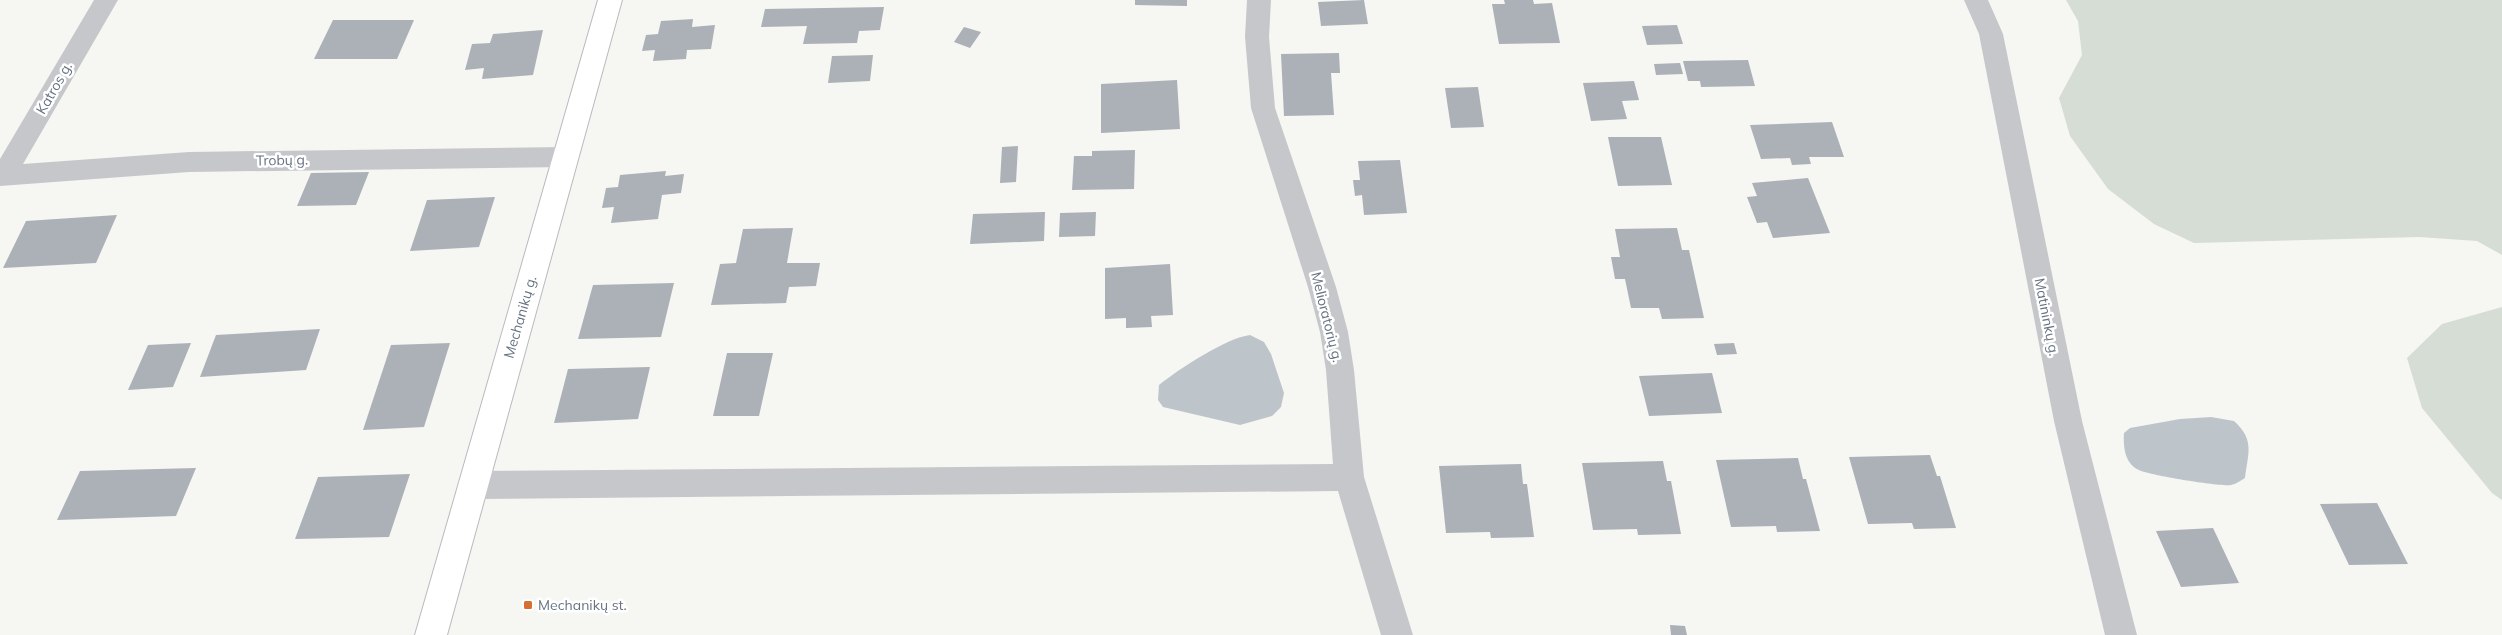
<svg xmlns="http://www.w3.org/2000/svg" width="2502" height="635" font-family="Mulish,sans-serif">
<rect width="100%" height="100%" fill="#f6f6f3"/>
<path fill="#d6ddd4" d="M2066 0H2502V255L2477 241 2419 237 2194 243 2154 224 2108 189 2070 136 2059 98 2082 55 2078 21Z
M2502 307V500L2492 493 2422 408 2407 358 2442 324Z"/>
<path fill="#bec5ca" d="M1250 335 1264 342 1271 354 1284 393 1281 407 1272 416 1240 425 1163 407 1158 400 1159 385C1179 369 1226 338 1250 335Z
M2211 417 2234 421C2255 440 2248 453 2245 478 2240 481 2236 484 2231 485 2221 487 2148 475 2139 470 2125 464 2123 447 2124 433L2130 428 2180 419Z"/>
<path fill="#abb1b7" d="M1135 0H1187V6L1135 5Z
M1364 0 1368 24 1321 26 1318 2Z
M1504 0H1533L1534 4 1552 3 1560 43 1499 44 1492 4H1505Z
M884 7 880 30 859 31 857 43 803 44 807 26 761 27 765 9Z
M693 19 692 27 715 25 711 49 687 50 686 59 653 61 655 50 642 51 646 35 658 34 661 21Z
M333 20H414L397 59H314Z
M1677 25 1683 44 1647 45 1642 26Z
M964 27 981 32 970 48 954 42Z
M543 30 533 75 482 79 484 68 465 70 472 44 490 43 493 34Z
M1339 53 1340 73H1331L1334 115 1284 116 1281 54Z
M873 55 870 81 828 83 832 56Z
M1748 60 1755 86 1701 87 1700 81H1688L1683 61Z
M1680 63 1683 74 1656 75 1654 64Z
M1177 80 1180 129 1101 133V84Z
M1634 81 1639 100 1622 101 1627 119 1591 121 1583 83Z
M1478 87 1484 127 1451 128 1445 88Z
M1832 122 1844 157H1809L1811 164 1792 165 1790 158 1761 159 1750 125Z
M1608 137H1661L1672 185 1618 186Z
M1018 146 1016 182 1000 183 1002 147Z
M1135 150 1134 189 1072 190 1074 156H1092V151Z
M1400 160 1407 213 1364 215 1362 195 1355 196 1353 180H1360L1358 161Z
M666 171 665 176 684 174 681 193 662 195 658 219 611 223 614 207 602 208 606 188 618 187 620 175Z
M369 172 356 205 297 206 311 173Z
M1808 178 1830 233 1773 238 1767 222 1757 223 1747 197 1757 196 1752 183Z
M495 197 479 247 410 251 427 200Z
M1045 212 1044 241 970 244 973 214Z
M1096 212 1095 236 1059 237 1060 213Z
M117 215 96 263 3 268 26 221Z
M793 228 787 263H820L816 286 789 287 786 303 711 305 720 264 736 263 743 229Z
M1677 228 1682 250H1689L1704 318 1662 319 1659 308H1631L1625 279H1615L1611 257H1620L1615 229Z
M1170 264 1173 315 1151 316 1152 327 1126 328V318L1105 319V268Z
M674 283 661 337 578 339 593 285Z
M320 329 306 370 200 377 216 335Z
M191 343 173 387 128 390 148 345Z
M450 343 424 427 363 430 391 345Z
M1734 343 1737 354 1717 355 1714 344Z
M727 353H773L759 416H713Z
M650 367 638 419 554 423 568 369Z
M1712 373 1722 413 1649 416 1639 376Z
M1930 455 1937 476H1940L1956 528 1914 529 1912 523 1868 524 1849 457Z
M1798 458 1803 479H1806L1820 531 1777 532 1776 526 1731 527 1716 460Z
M1663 461 1667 481H1671L1681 534 1638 535 1637 529 1593 530 1582 463Z
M1521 464 1523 484H1527L1534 537 1491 538 1490 532 1446 533 1439 466Z
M196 468 176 516 57 520 80 471Z
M410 474 389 537 295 539 318 477Z
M2377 503 2408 564 2349 565 2320 504Z
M2213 528 2239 583 2181 587 2156 531Z
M1670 625 1685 626 1687 635H1671Z"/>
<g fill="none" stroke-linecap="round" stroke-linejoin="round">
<g stroke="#b7babf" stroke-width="2">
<path id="secondary" d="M598 0H622L447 635H415Z"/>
</g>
<path fill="#c5c7cb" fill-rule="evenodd" d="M94 0H118L23 164 189 152 565 147 574 150 578 157 574 164 565 167 189 172 0 186V159Z
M1247 0H1271L1269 37 1275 108 1336 287 1348 332 1354 370 1364 477 1413 635H1381L1338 491 472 499 462 495 457 485 462 475 472 471 1333 464 1326 370 1320 332 1308 287 1251 108 1245 37Z
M1964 0H1988L2003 34 2082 421 2137 635H2105L2054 421 1979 34Z"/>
<use href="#secondary" fill="#fff" fill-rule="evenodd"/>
</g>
<rect fill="#d76f32" stroke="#fff" stroke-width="2" x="523" y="600" width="10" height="10" rx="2.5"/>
<g text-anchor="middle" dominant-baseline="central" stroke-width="5" stroke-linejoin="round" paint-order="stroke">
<g font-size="14" fill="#677282" stroke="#fff">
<text transform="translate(54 88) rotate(-60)">Katros g.</text>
<text transform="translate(282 160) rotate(-1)">Trobų g.</text>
<text transform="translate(520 317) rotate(-74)">Mechanikų g.</text>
<text transform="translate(1327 317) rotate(76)">Melioratorių g.</text>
<text transform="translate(2047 317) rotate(79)">Matininkų g.</text>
</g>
<g font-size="14" fill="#677282" stroke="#fff" text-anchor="start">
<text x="538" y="605">Mechanikų st.</text>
</g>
</g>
</svg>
